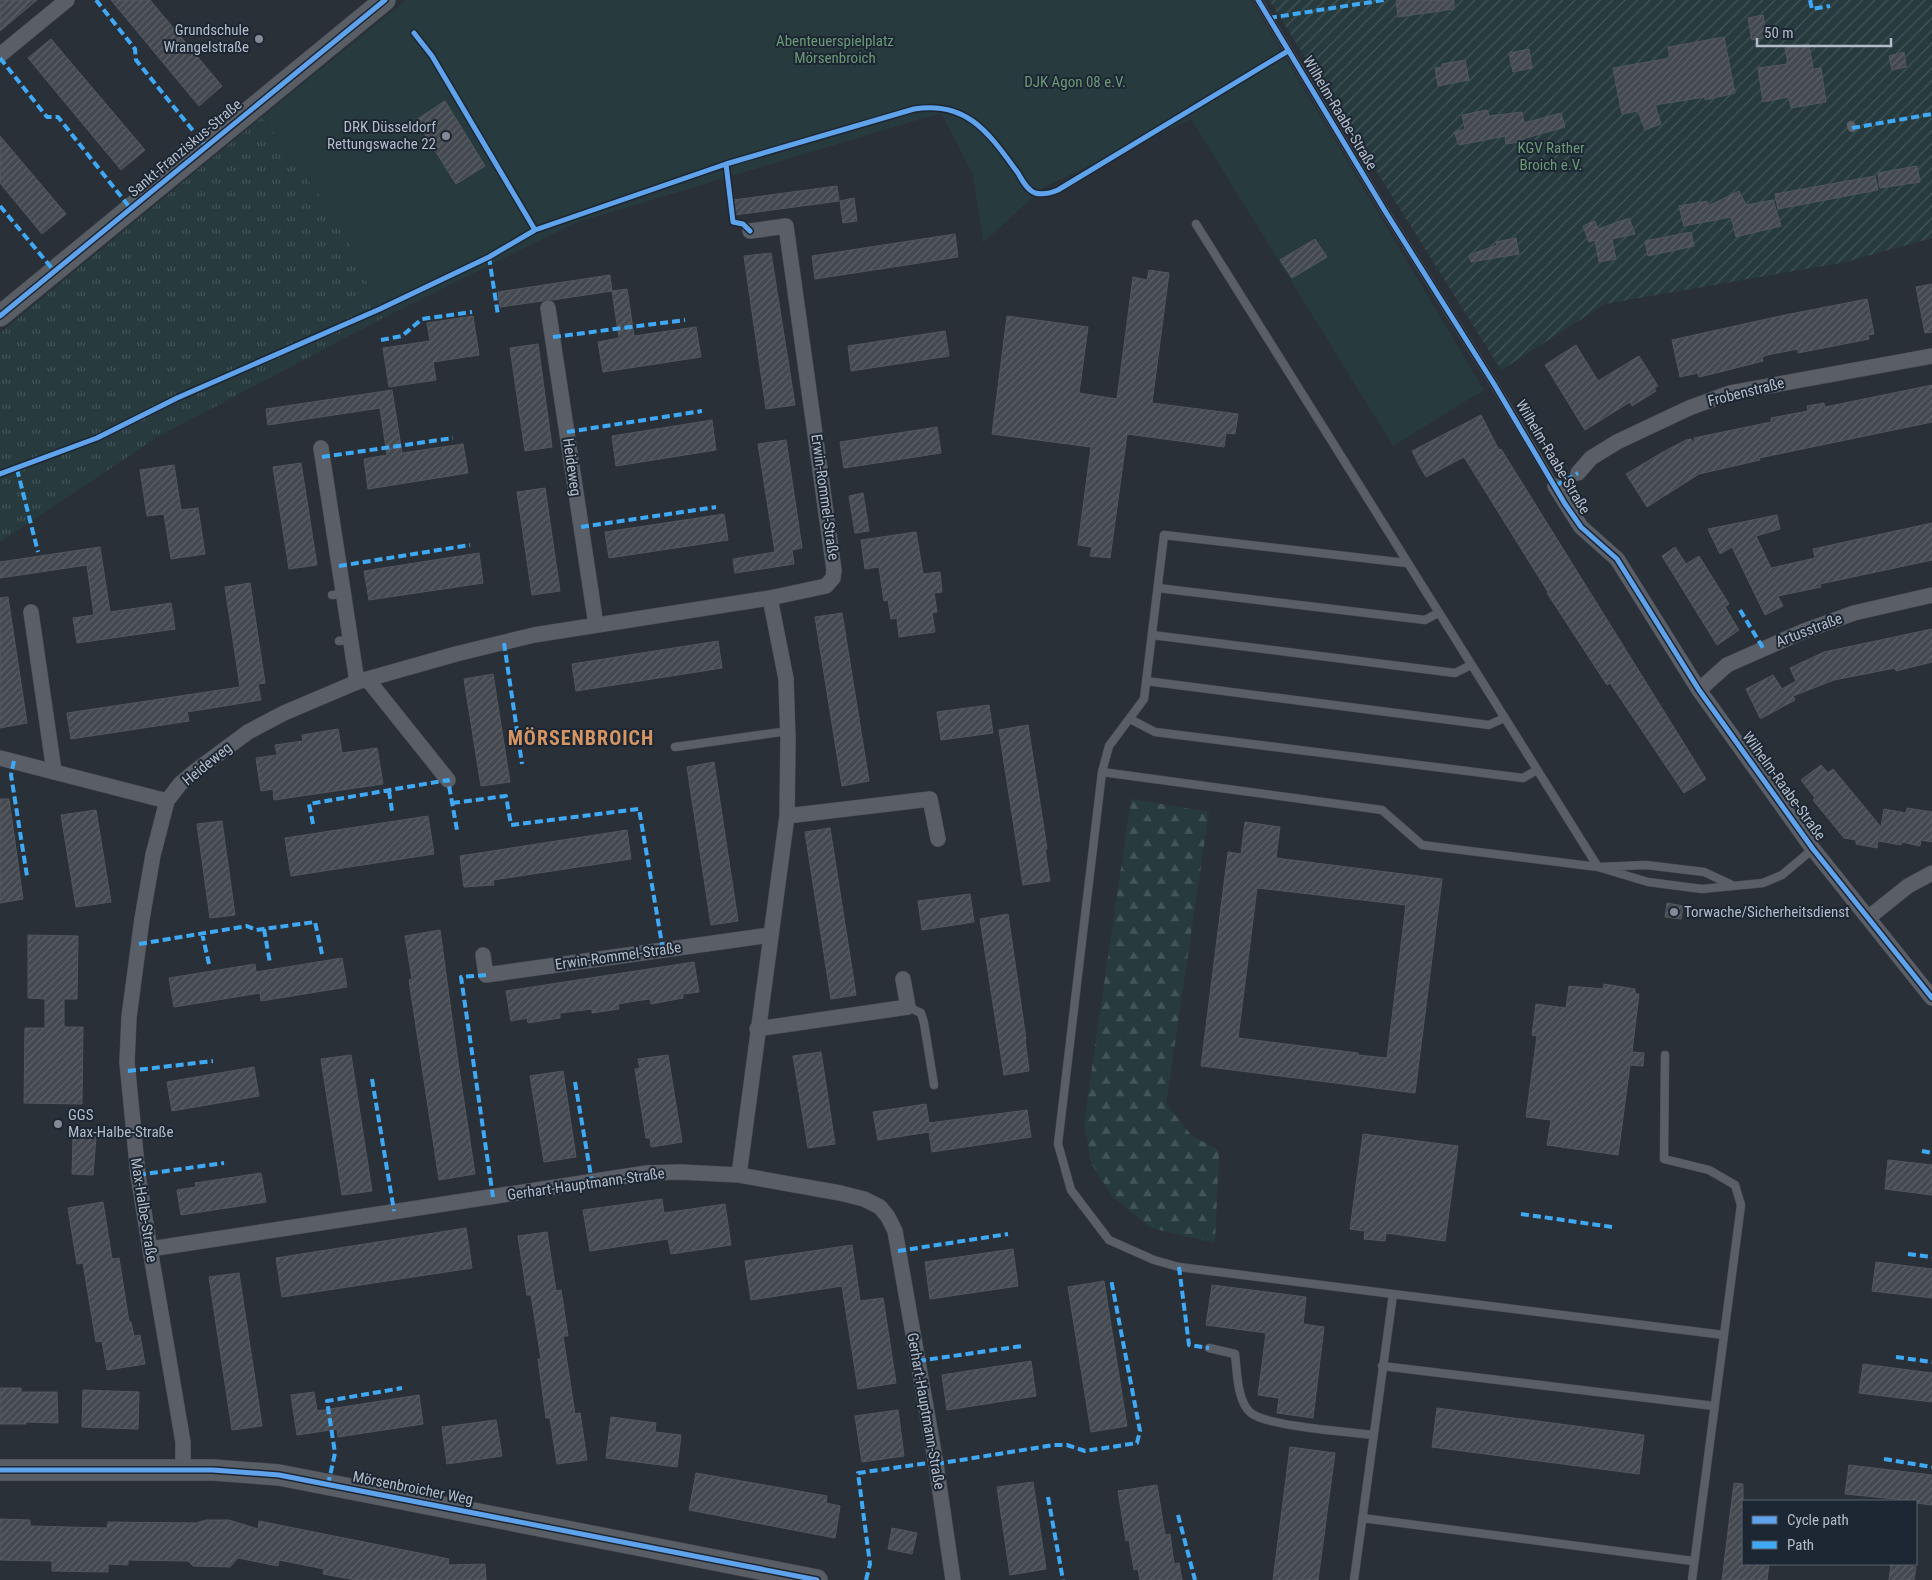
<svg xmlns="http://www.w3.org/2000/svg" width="1932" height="1580" font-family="'Roboto Condensed',sans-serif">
<defs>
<pattern id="grass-tufts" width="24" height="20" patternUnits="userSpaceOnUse" patternTransform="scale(1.25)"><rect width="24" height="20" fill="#273a3e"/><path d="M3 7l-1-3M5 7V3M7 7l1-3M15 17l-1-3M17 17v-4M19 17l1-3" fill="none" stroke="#445559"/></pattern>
<pattern id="forest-firs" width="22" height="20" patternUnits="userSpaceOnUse" patternTransform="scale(1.25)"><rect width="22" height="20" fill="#273a3e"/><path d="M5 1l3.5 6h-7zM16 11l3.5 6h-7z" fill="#445559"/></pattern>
<pattern id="garden-furrows" width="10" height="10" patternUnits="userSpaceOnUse" patternTransform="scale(1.25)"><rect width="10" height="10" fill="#273a3e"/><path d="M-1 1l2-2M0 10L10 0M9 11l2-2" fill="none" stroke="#445559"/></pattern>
<pattern id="building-hatch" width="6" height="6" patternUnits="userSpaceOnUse" patternTransform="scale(1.25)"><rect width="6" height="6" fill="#444950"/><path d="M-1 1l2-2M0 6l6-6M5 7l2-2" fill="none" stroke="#5d6168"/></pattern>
</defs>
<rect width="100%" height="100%" fill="#2a3038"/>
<path fill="url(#grass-tufts)" d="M262 117 341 225 383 318 159 436 0 542V333Z"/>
<path fill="url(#forest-firs)" d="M1131 799 1209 812 1166 1104 1192 1136 1219 1150 1215 1243 1151 1228 1113 1197 1091 1163 1084 1123Z"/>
<path fill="#273a3e" d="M406 0H1251L1484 390 1393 446 1191 119 1044 187 983 243 973 175 941 113 575 223 383 318 341 225 262 117Z"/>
<path fill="url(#garden-furrows)" d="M1269 0H1932V238L1846 262 1605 304 1501 370Z"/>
<path fill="url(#building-hatch)" stroke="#52575f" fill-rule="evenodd" d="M0 0H37L0 31Z
M111 0H150L222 86 199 106Z
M1404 0H1454V9L1398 17 1396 1Z
M1763 15 1767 37 1752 40 1748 18Z
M1724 37 1735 93 1705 100V97L1655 105 1661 124 1645 130 1638 111 1622 114 1613 68 1670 58 1668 47Z
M51 39 145 150 121 170 28 58Z
M1809 44 1813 69 1821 68 1826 102 1791 108 1789 97 1763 102 1758 68 1788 64 1785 48Z
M1529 49 1532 68 1513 72 1509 53Z
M1904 52 1906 67 1892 70 1889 56Z
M1465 60 1469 80 1438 86 1435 68 1442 67V64Z
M445 101 485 166 456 184 416 120Z
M1487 110 1489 116 1522 112 1524 123 1561 113 1565 127 1519 140 1520 142 1506 144 1505 136 1459 145 1454 132 1465 129 1462 115Z
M0 136 66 214 42 234 0 183Z
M1917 166 1920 182 1880 188 1878 173Z
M1875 176 1878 190 1778 209 1775 194Z
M837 186 839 201 735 215 733 200Z
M1739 191 1746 205 1773 200 1781 226 1736 237 1731 217 1684 226 1679 206 1707 201 1708 206Z
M854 198 857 221 843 223 840 201Z
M1629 218 1635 234 1612 239 1616 259 1599 262 1595 240 1589 242 1583 226 1595 221 1598 229Z
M1691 232 1694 246 1648 256 1645 241Z
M955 234 958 257 815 279 812 256Z
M1516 238 1519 254 1471 262 1469 255 1497 245 1496 242Z
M1315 239 1327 257 1292 278 1280 260Z
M771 253 795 405 766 409 744 256Z
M1149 270 1169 273 1152 403 1238 414 1235 434 1226 433 1224 447 1127 434 1110 558 1090 556 1092 547 1078 545 1091 447 992 434 1007 316 1088 327 1079 393 1117 399 1133 277 1147 280Z
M610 275 612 291 552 300 546 299 542 301 500 307 498 292Z
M1932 284V332L1925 333 1916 287Z
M627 289 634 336 696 327 701 357 603 372 598 342 619 338 612 291Z
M1867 299 1874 334 1868 335 1869 339 1798 353V349L1767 355 1762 357 1763 361 1720 372 1699 377 1698 373 1680 377 1672 340 1780 316Z
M473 316 479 355 433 362 436 380 389 387 383 348 430 341 427 323Z
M945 331 949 356 851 371 848 346Z
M538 344 552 447 525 451 510 348Z
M1576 345 1598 381 1639 356 1658 386 1654 388 1656 391 1632 406 1630 402 1585 430 1545 365Z
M1932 385V422L1759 458 1760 460 1699 474 1647 507 1626 474 1663 452 1686 440 1691 439 1695 445 1694 438 1771 422V418L1808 411 1807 406 1824 403 1825 407Z
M392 390 402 453 463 444 468 473 368 489 364 459 387 455 380 408 268 425 266 409Z
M1481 415 1499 450 1501 449 1706 779 1684 793 1610 683 1607 685 1547 593 1548 592 1464 457 1426 477 1419 465 1412 451Z
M712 420 716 450 616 466 612 436Z
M937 427 941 453 844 468 840 442Z
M786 440 802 548 792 550 794 564 735 573 733 559 775 552 758 444Z
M301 463 317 565 289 569 273 467Z
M174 465 181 510 198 508 205 554 171 559 164 514 147 516 140 470Z
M545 488 560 591 532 595 517 492Z
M863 493 869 531 855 533 849 496Z
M724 514 728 540 609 558 605 532Z
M1777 515 1780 529 1756 536 1771 568 1815 558 1813 549 1932 523V560L1820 584 1821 587 1778 596 1783 606 1765 615 1732 547 1720 554 1708 529Z
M916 532 923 574 940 572 942 592 934 593 937 612 932 613 935 632 899 637 897 618 891 619 888 600 884 601 879 567 865 569 861 540Z
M100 547 110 612 171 603 175 629 77 643 73 618 94 615 87 565 0 578V562Z
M1675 547 1686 564 1699 556 1729 604 1725 607 1739 630 1717 645 1662 556Z
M479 553 483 583 369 600 364 571Z
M250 583 265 683 258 684 261 700 187 712 189 721 71 739 67 713 240 687 225 587Z
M8 597 27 723 0 728V598Z
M842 613 869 781 842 786 815 617Z
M1932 629V662L1896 671 1895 668 1834 680 1793 696 1795 700 1762 718H1760L1746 689 1773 675 1782 689 1796 681 1790 668 1824 652Z
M718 641 722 668 576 691 572 664Z
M493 674 510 782 481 786 464 679Z
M989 705 993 733 941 740 937 712Z
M1028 725 1047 849H1045L1050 881 1023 885 999 730Z
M338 729 342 753 377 748 383 784 274 800 273 789 261 791 256 758 277 755 275 745 303 741 302 735Z
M714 762 738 921 711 925 687 767Z
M1821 765 1828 773 1833 769 1881 827 1884 809 1906 813 1907 808 1932 812V842L1921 840 1920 846 1902 842 1901 845 1878 841 1877 848 1856 844V840L1844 838 1813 800 1815 798 1801 780Z
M0 799H9L23 899 0 903Z
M96 810 111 902 76 907 61 815Z
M428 816 434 854 291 876 285 838Z
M222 821 235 915 210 918 197 824Z
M1245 822 1280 827 1276 858 1442 879 1415 1093 1201 1066 1228 852 1241 854ZM1257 888 1406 905 1387 1058 1358 1055V1053L1238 1038Z
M830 828 856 995 831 999 805 832Z
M627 830 631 859 493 880 494 885 464 887 460 856Z
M970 894 974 922 922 930 918 901Z
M1667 903 1683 906 1681 919 1665 917Z
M1008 914 1026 1039H1025L1029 1071 1004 1075 980 919Z
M440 930 458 1062 475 1174 439 1180 409 980 412 979 405 936Z
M28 935 78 936 77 999H64V1027H83L82 1104 24 1103 25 1028H45V999L28 998Z
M342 958 347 987 261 1001 260 993 174 1007 169 978 255 964 256 972Z
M694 962 699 992 683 994V998L651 1004 650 999 635 1001 618 1004 619 1009 592 1013V1009L560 1013V1018L528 1023 527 1018 511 1021 506 991Z
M1604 984 1635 989V994H1639L1632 1052 1644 1053 1643 1066 1630 1065 1618 1155 1547 1145 1551 1120 1526 1117 1537 1036 1532 1035 1536 1004 1566 1008 1569 986 1603 989Z
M821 1052 835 1144 808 1148 793 1056Z
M351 1055 372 1191 342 1195 321 1059Z
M668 1055 682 1142 651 1147 650 1138H646L635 1069 640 1068 638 1059Z
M254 1067 259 1096 172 1111 167 1082Z
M563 1071 576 1157 544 1162 530 1076Z
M926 1104 929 1123 1027 1110 1031 1137 932 1152 929 1132 878 1140 873 1112Z
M1363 1134 1458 1146 1445 1241 1386 1233 1385 1241 1364 1239 1365 1231 1350 1229Z
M73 1136 96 1137 93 1175 72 1174Z
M1888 1160 1932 1165V1195L1885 1189Z
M261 1173 266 1202 181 1215 177 1190 196 1187 195 1183Z
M662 1199 664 1213 725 1204 731 1245 671 1254 668 1239 590 1251 583 1210Z
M103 1202 112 1259 119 1258 129 1322H131L134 1336 140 1335 145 1364 107 1370 102 1341 96 1342 83 1263 77 1264 68 1208Z
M466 1228 472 1268 282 1297 276 1258Z
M547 1232 556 1291 561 1290 568 1336H563L575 1414 580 1413 587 1460 557 1464 550 1418H546L538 1359H541L531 1295H527L518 1236Z
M852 1245 860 1301 883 1298 896 1383 858 1389 842 1286 751 1300 745 1261Z
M1013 1249 1018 1286 930 1299 925 1262Z
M1876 1262 1932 1269V1298L1872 1291Z
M239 1273 262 1426 232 1430 209 1277Z
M1104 1281 1127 1426 1091 1432 1068 1287Z
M1212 1285 1306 1297 1303 1324 1324 1327 1313 1418 1277 1413 1279 1398 1258 1395 1266 1333 1206 1325Z
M1031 1361 1036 1396 947 1410 942 1375Z
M1863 1364 1932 1373V1402L1859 1393Z
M0 1388H21V1392H57L58 1423 26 1422V1424H0Z
M83 1390 139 1392 138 1429 82 1427Z
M314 1392 317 1411 419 1395 423 1424 338 1437 337 1429 297 1435 291 1395Z
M1437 1408 1644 1435 1639 1474 1432 1447Z
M898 1410 904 1456 862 1462 855 1416Z
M611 1417 656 1423 655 1432 681 1435 677 1467 606 1458Z
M496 1420 502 1456 447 1464 442 1427Z
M1290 1447 1335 1453 1318 1580H1273Z
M1849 1465 1932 1475V1505L1916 1503V1501L1845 1494Z
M696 1473 827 1496 826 1503 840 1506 835 1538 689 1510Z
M1033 1482 1046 1569 1010 1575 997 1487Z
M1734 1483 1743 1484V1564H1769L1767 1580H1722Z
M1157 1485 1165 1535 1170 1534 1174 1564 1179 1563 1182 1580H1140L1138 1569 1134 1570 1129 1540 1126 1541 1118 1491Z
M0 1519 30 1520V1526L107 1528 108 1522 196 1523 206 1520H229L258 1529 259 1521 449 1559 448 1565 485 1564 486 1580H356L323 1574 324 1569 279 1560 278 1566 238 1558 230 1567 193 1566 188 1561 128 1560V1565L108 1564V1572L52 1571V1561L0 1560Z
M892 1528 917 1533 912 1554 888 1549Z
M1891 1564H1911L1910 1566 1916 1567 1914 1580H1889Z"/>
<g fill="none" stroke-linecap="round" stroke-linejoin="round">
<g stroke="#484c53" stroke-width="9">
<path id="lane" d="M1258 0 1385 211 1494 384 1555 486
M1851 125 1852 128
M1196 224 1598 867 1646 865 1704 872 1730 884
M1158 588 1425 620 1438 613
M332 595 343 594
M1152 635 1455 673 1471 665
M339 641 350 639
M1146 681 1489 725 1504 718
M1130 719 1155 732 1523 778 1537 770
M675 747 788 731
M1102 772 1109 746 1144 699 1164 535 1406 563
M908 1007 921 1013 924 1023 934 1085
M1665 1055 1664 1159 1709 1170 1735 1185 1741 1205 1724 1335
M1393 1294 1724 1335 1692 1580
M1209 1348 1235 1354C1237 1371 1237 1402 1251 1413 1266 1426 1349 1432 1373 1435
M1382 1366 1714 1406
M1362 1518 1693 1561
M1354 1580 1393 1294 1179 1267 1154 1260 1109 1240 1071 1190 1058 1144 1102 772 1382 810 1422 845 1598 867 1648 882 1702 889 1763 883 1782 875 1813 849"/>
</g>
<g stroke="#484c53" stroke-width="16">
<path id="street" d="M0 55 67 0
M548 308 596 625
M321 448 357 682
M1578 473 1591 458 1617 442 1689 408 1730 393 1932 356
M1555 486 1581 527 1617 559 1699 690 1813 849 1932 998
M31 612 54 771
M368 680 448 780
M1699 690 1727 665 1804 631 1854 613 1932 595
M0 758 167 801
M787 816 930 799 938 839
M1868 918 1908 886 1932 873
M483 955 486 975 770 935
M757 1029 908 1007 903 979
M739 1175 787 816 788 740 786 679 770 598 826 586 833 578 834 570 786 226 750 231
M150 1249 647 1173 680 1172 739 1175 840 1193 864 1199 880 1207 888 1217 895 1231 936 1464 953 1580
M183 1470V1442L150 1249 138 1175 127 1062 129 1017 142 919 153 855 167 801 180 784 194 772 248 732 284 713 357 682 456 654 534 635 770 598"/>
</g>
<g stroke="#484c53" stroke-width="22">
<path id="secondary" d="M0 316 385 0
M0 1470H213L279 1475 817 1580"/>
</g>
<use href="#lane" stroke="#5a5e66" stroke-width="8"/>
<use href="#street" stroke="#5a5e66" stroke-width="15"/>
<use href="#secondary" stroke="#595d64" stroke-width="21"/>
<path stroke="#3fa9f5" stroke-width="4" stroke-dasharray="8 4" stroke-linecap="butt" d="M96 0 135 49 136 60 207 148
M1810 0 1812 9 1830 6
M1269 18 1384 0
M0 58 47 117H58L131 209
M1852 128 1932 114
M0 206 55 272
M489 257 498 315
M553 337 685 320
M381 340 402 336 422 319 472 312
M567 432 702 411
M322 457 453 438
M17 469 38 552
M1555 486 1578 473
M581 527 716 507
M339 566 470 545
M1740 610 1763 648
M504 643 522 764
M14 761 11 775 27 876
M389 791 392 811
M452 803 506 796 511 825 639 809 663 950
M313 824 309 804 448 780 457 830
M264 929 270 963
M202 933 209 964
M139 944 247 926 256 930 315 922 322 954
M486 975 461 977 493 1197
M128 1071 213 1061
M372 1079 394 1211
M575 1082 592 1182
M1922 1151 1932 1153
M138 1175 224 1163
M1521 1214 1612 1227
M898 1251 1008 1234
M1908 1254 1932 1257
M1179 1267 1189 1345 1209 1348
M1896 1357 1932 1362
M918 1361 1022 1346
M1884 1459 1932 1467
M936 1464 1054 1445H1067L1085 1451 1137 1443 1140 1431 1111 1279
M328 1485 335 1453 327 1401 402 1388
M1048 1497 1063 1580
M1178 1515 1195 1580
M866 1580 870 1564 858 1473 935 1462"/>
<g stroke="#1d2633" stroke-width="8">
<path id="cycleway" d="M1258 0 1385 211 1494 384 1565 504 1581 527 1617 559 1699 690 1813 849 1932 998
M414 33 432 56 535 230
M726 164 733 222 743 224 750 231
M0 316 385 0
M0 474 97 438 177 398 380 309 489 257 535 230 726 164 914 109C968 100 990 135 1018 173 1022 180 1027 190 1035 193 1043 195 1051 193 1058 190L1288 51
M0 1470H213L279 1475 817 1580"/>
</g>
<use href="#cycleway" stroke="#60a3ed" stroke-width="5"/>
</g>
<g fill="#848b96" stroke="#1d2633" stroke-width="2">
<circle cx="259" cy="39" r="5"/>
<circle cx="446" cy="136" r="5"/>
<circle cx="1674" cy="912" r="5"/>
<circle cx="58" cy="1124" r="5"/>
</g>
<g text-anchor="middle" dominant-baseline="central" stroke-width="4" stroke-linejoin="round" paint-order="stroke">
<g font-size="15" fill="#b4bcc9" stroke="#1d2633" text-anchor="end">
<text x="249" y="30">Grundschule<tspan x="249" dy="17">Wrangelstraße</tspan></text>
<text x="436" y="127">DRK Düsseldorf<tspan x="436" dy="17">Rettungswache 22</tspan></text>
<text x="1684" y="912" text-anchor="start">Torwache/Sicherheitsdienst</text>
<text x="68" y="1115" text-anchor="start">GGS<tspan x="68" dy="17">Max-Halbe-Straße</tspan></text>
</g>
<g font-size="15" fill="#6b9a76" stroke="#1d2633">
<text x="835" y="41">Abenteuerspielplatz<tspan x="835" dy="17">Mörsenbroich</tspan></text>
<text x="1075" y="82">DJK Agon 08 e.V.</text>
<text x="1551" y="148">KGV Rather<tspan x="1551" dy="17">Broich e.V.</tspan></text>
</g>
<g font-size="15" fill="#b4bcc9" stroke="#1d2633">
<text transform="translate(1340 113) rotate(59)">Wilhelm-Raabe-Straße</text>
<text transform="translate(185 148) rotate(-40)">Sankt-Franziskus-Straße</text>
<text transform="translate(1746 392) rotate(-14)">Frobenstraße</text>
<text transform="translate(1553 457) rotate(59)">Wilhelm-Raabe-Straße</text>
<text transform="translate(572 467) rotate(82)">Heideweg</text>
<text transform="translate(825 497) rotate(82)">Erwin-Rommel-Straße</text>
<text transform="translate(1809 630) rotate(-21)">Artusstraße</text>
<text transform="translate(207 764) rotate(-39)">Heideweg</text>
<text transform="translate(1784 786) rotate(54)">Wilhelm-Raabe-Straße</text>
<text transform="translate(618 956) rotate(-8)">Erwin-Rommel-Straße</text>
<text transform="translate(586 1184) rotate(-8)">Gerhart-Hauptmann-Straße</text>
<text transform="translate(144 1210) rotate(81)">Max-Halbe-Straße</text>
<text transform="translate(926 1411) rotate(80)">Gerhart-Hauptmann-Straße</text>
<text transform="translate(413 1488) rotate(11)">Mörsenbroicher Weg</text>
</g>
<g font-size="20" font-weight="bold" letter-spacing="1" fill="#d59563" stroke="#1d2633">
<text x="581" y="738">MÖRSENBROICH</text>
</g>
</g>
<rect x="1742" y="1500" width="175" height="65" fill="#1d2633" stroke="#59626f"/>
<rect x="1752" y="1516" width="25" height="8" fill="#60a3ed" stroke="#59626f"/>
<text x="1787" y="1525" font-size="15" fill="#b4bcc9">Cycle path</text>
<rect x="1752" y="1541" width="25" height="8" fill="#3fa9f5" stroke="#59626f"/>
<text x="1787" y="1550" font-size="15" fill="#b4bcc9">Path</text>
<path d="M1757 38v8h134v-8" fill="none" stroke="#b4bcc9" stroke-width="2.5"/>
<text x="1764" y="38" font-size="15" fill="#b4bcc9" stroke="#1d2633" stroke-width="4" paint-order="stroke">50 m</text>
</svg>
